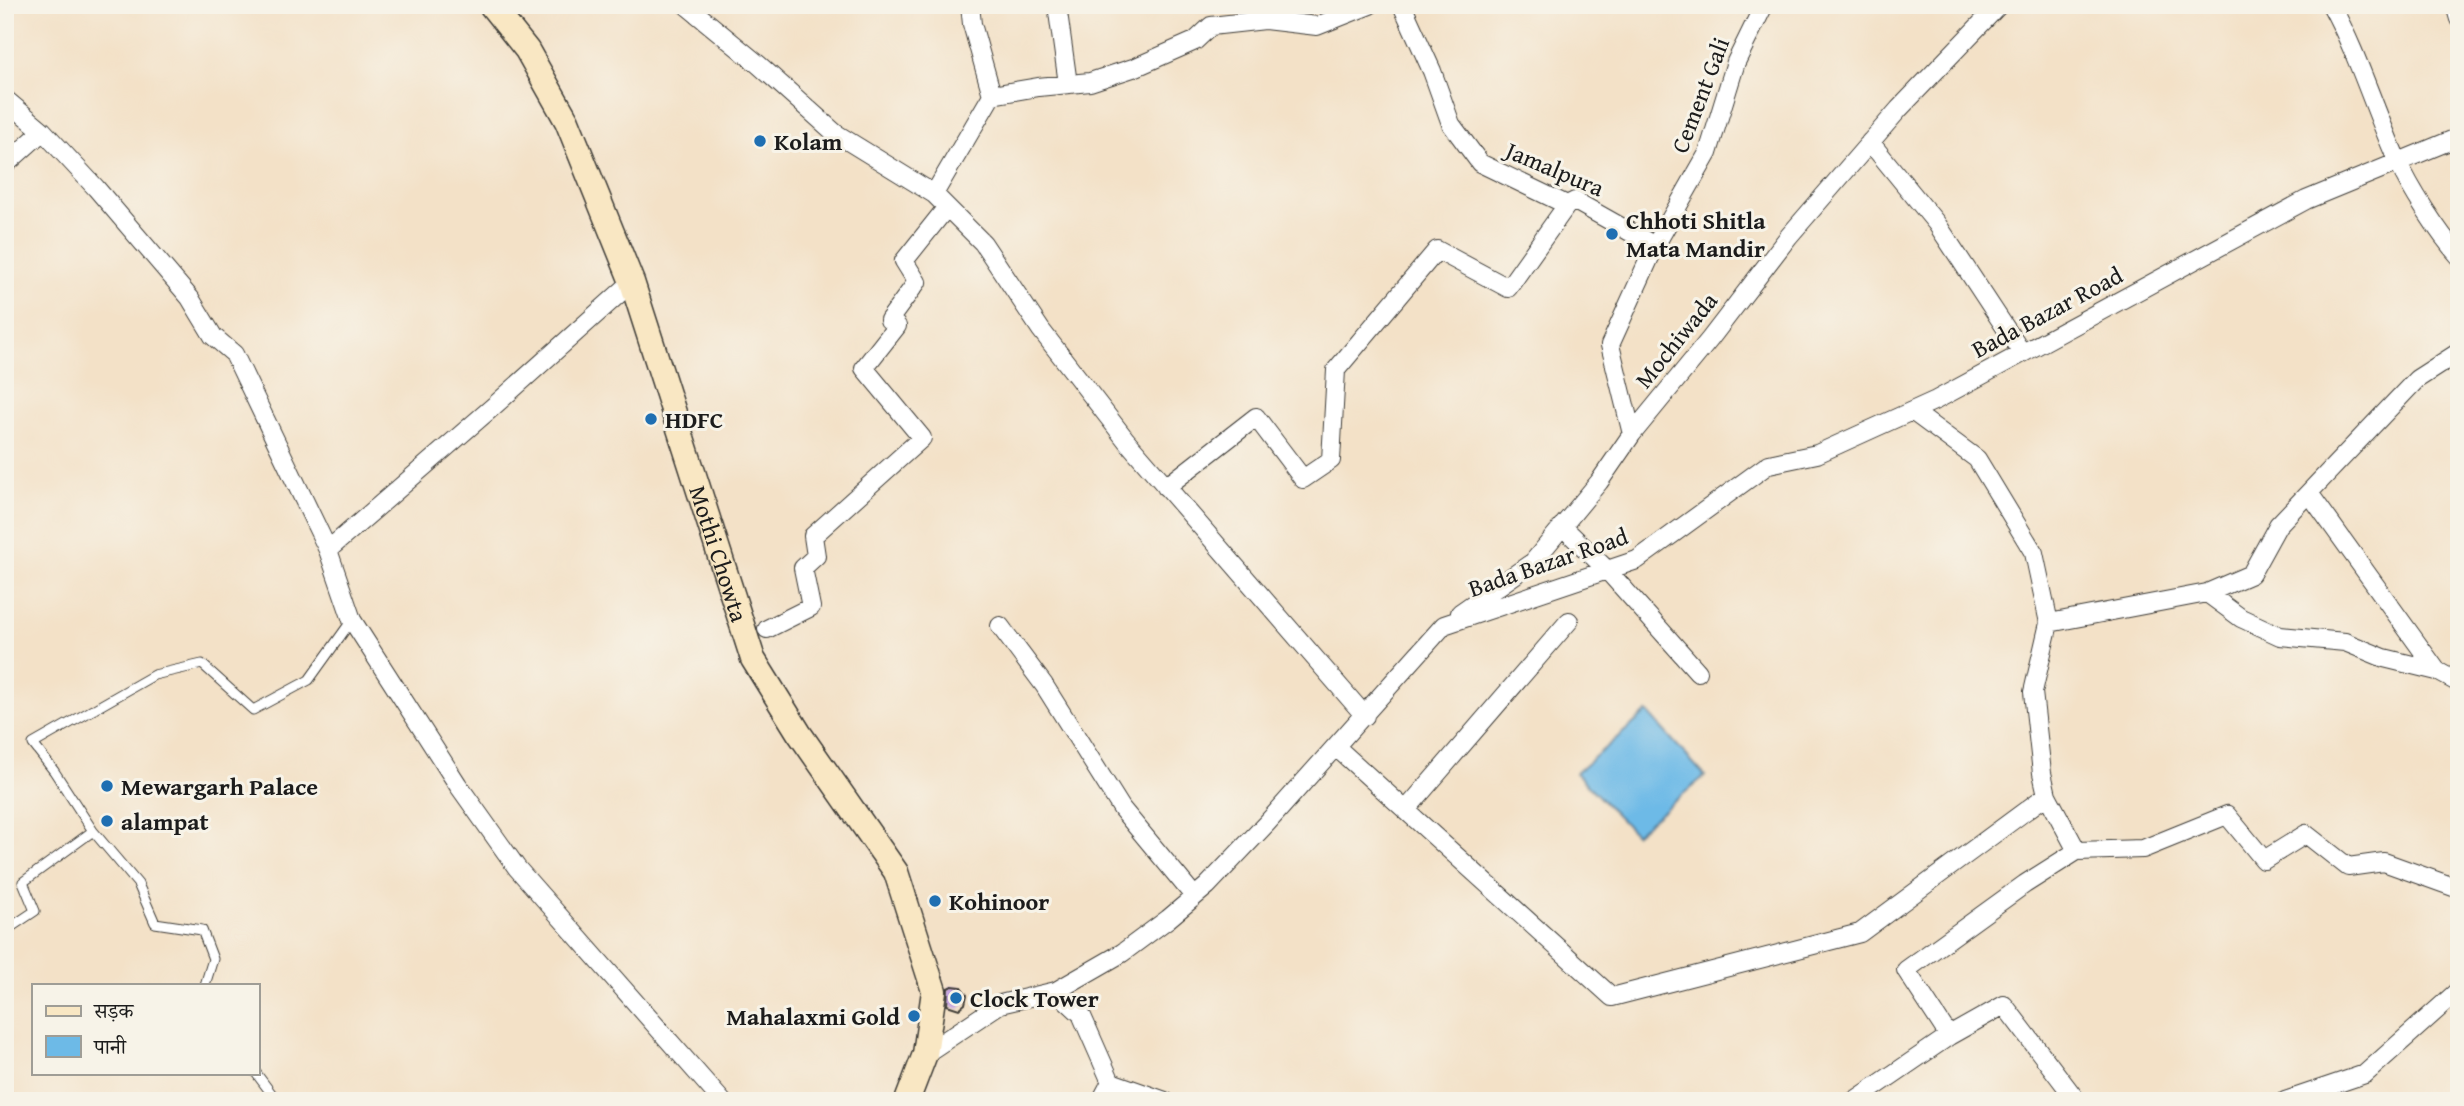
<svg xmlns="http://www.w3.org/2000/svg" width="2464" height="1106" font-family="'Gentium Book Plus','Noto Serif Devanagari',serif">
<rect width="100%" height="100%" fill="#f7f3e8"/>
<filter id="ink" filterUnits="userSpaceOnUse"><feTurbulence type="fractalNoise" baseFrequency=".0143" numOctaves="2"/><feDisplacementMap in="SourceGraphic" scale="14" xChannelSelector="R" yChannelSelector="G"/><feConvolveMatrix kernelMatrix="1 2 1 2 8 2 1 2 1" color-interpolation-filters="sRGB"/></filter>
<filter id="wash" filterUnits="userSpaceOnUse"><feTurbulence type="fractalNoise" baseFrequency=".00686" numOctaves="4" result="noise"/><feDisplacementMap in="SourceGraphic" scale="28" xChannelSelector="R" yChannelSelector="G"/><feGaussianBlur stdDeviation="1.57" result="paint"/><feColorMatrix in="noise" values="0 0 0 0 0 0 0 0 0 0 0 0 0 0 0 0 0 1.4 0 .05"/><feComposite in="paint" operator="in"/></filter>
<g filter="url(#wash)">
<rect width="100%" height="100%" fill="#f3e1c7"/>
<path fill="#6dbae7" stroke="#446b82" stroke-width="2" d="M1647 712 1705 776 1635 834 1576 773Z"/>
<g id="blocks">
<path fill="#c6a5e1" d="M952 986 961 987 967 995 965 1004 959 1009 947 1005 948 988Z"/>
</g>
</g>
<g filter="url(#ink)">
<use href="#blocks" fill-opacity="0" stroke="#3c3a36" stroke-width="2"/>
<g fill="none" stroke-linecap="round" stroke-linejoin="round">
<g stroke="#3c3a36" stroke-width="11">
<path id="service" d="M5 931 35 911 23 882 93 831
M205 985 213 959 202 930 155 923 138 884 93 831 54 771 33 744 154 675 202 664 253 710 309 680 352 620
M256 1073 277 1101
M5 1091 12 1101"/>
</g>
<g stroke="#3c3a36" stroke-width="20">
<path id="minor" d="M686 5 759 65 835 133 934 194 983 243 1041 330 1126 440 1365 716
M1057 5 1068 84
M1402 5 1432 71 1451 124 1480 163 1567 205 1575 201 1655 246
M2331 5C2358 54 2374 109 2397 160 2411 190 2437 231 2459 256
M2455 5 2459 19
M992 95 1038 87 1090 82 1136 67 1195 41 1211 26 1265 20 1317 26 1370 5
M5 99 43 131 96 188 190 298 213 336 234 354 328 550 352 620 458 785 517 868 722 1101
M1870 142 1937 224 2022 353
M5 165 43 131
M934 194 992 95 972 24 970 5
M1912 411 1977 459 2034 553 2049 623 2033 692 2042 773 2047 795 2077 851
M1632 434 1610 345 1655 246 1708 153 1736 62 1764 5
M1166 487 1256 417 1303 479 1331 460 1336 370 1437 250 1508 288 1567 205
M2309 493 2437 671
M1562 526 1607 570 1698 672
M328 550 495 405 632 282
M2207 593 2241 618 2280 636 2345 642 2384 658 2437 671 2459 683
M1460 613 1533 562 1599 482 1632 434 1710 339 1789 236 1899 109 1999 5
M2049 623 2207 593 2251 574 2278 525 2417 379 2459 352
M1000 626 1044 685 1122 809 1194 896
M767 629 811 607 803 568 816 556 813 536 922 438 864 368 897 326 889 320 917 282 904 261 947 207
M1336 747 1612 997 1860 933 2047 795
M1406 810 1569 621
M1056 991 1081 1014 1111 1082 1165 1101
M1949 1036 2004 1005 2077 1101
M925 1054 1000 1004 1056 991 1122 953 1168 919 1207 886 1267 823 1444 625 1637 560 1769 464 1817 454 1936 400 2306 200 2459 137
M1101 1101 1111 1082
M1854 1101 1949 1036 1906 970 2025 884 2077 851 2143 849 2227 815 2264 860 2306 834 2348 867 2384 862 2459 889
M2285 1101 2365 1074 2459 990"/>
</g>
<g stroke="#3c3a36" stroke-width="27">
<g id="secondary">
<path id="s1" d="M491 5 527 50 567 121 632 282 753 659 799 733 896 872 934 991 925 1054 907 1101"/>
</g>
</g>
<use href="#service" stroke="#fff" stroke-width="9"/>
<use href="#minor" stroke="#fff" stroke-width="18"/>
<use href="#secondary" stroke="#f9e7c3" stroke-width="24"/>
</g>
</g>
<g fill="#1f6fb2" stroke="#f7f3e8" stroke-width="2.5">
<circle cx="760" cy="141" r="7"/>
<circle cx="1612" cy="234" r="7"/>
<circle cx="651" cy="419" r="7"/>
<circle cx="107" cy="786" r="7"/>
<circle cx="107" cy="821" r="7"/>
<circle cx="935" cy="901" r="7"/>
<circle cx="956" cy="998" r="7"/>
<circle cx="914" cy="1016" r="7"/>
</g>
<g text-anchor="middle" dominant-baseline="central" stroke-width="6" stroke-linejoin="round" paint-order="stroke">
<g font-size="24" fill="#1c1c1c" stroke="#f7f3e8">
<text transform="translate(1700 95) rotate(-69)">Cement Gali</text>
<text transform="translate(1555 169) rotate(23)">Jamalpura</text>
<text transform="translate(2047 312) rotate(-28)">Bada Bazar Road</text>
<text transform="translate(1676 340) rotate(-51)">Mochiwada</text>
<text stroke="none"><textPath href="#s1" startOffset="598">Mothi Chowta</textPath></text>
<text transform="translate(1548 562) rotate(-19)">Bada Bazar Road</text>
</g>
<g font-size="24" font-weight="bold" fill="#1c1c1c" stroke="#f7f3e8" text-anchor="start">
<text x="774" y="141">Kolam</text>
<text x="1626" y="220">Chhoti Shitla<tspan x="1626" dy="28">Mata Mandir</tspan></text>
<text x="665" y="419">HDFC</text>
<text x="121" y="786">Mewargarh Palace</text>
<text x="121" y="821">alampat</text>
<text x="949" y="901">Kohinoor</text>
<text x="970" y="998">Clock Tower</text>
<text x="900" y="1016" text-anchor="end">Mahalaxmi Gold</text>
</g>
</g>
<rect width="2464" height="1106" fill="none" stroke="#f7f3e8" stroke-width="28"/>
<rect x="32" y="984" width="228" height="91" fill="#f7f3e8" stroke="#9f9d96" stroke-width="2"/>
<rect x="46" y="1006" width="35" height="10" fill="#f9e7c3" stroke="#9f9d96" stroke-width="2"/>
<text x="94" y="1018" font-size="21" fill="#1c1c1c">सड़क</text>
<rect x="46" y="1036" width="35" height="21" fill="#6dbae7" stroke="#9f9d96" stroke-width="2"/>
<text x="94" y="1054" font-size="21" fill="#1c1c1c">पानी</text>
</svg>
